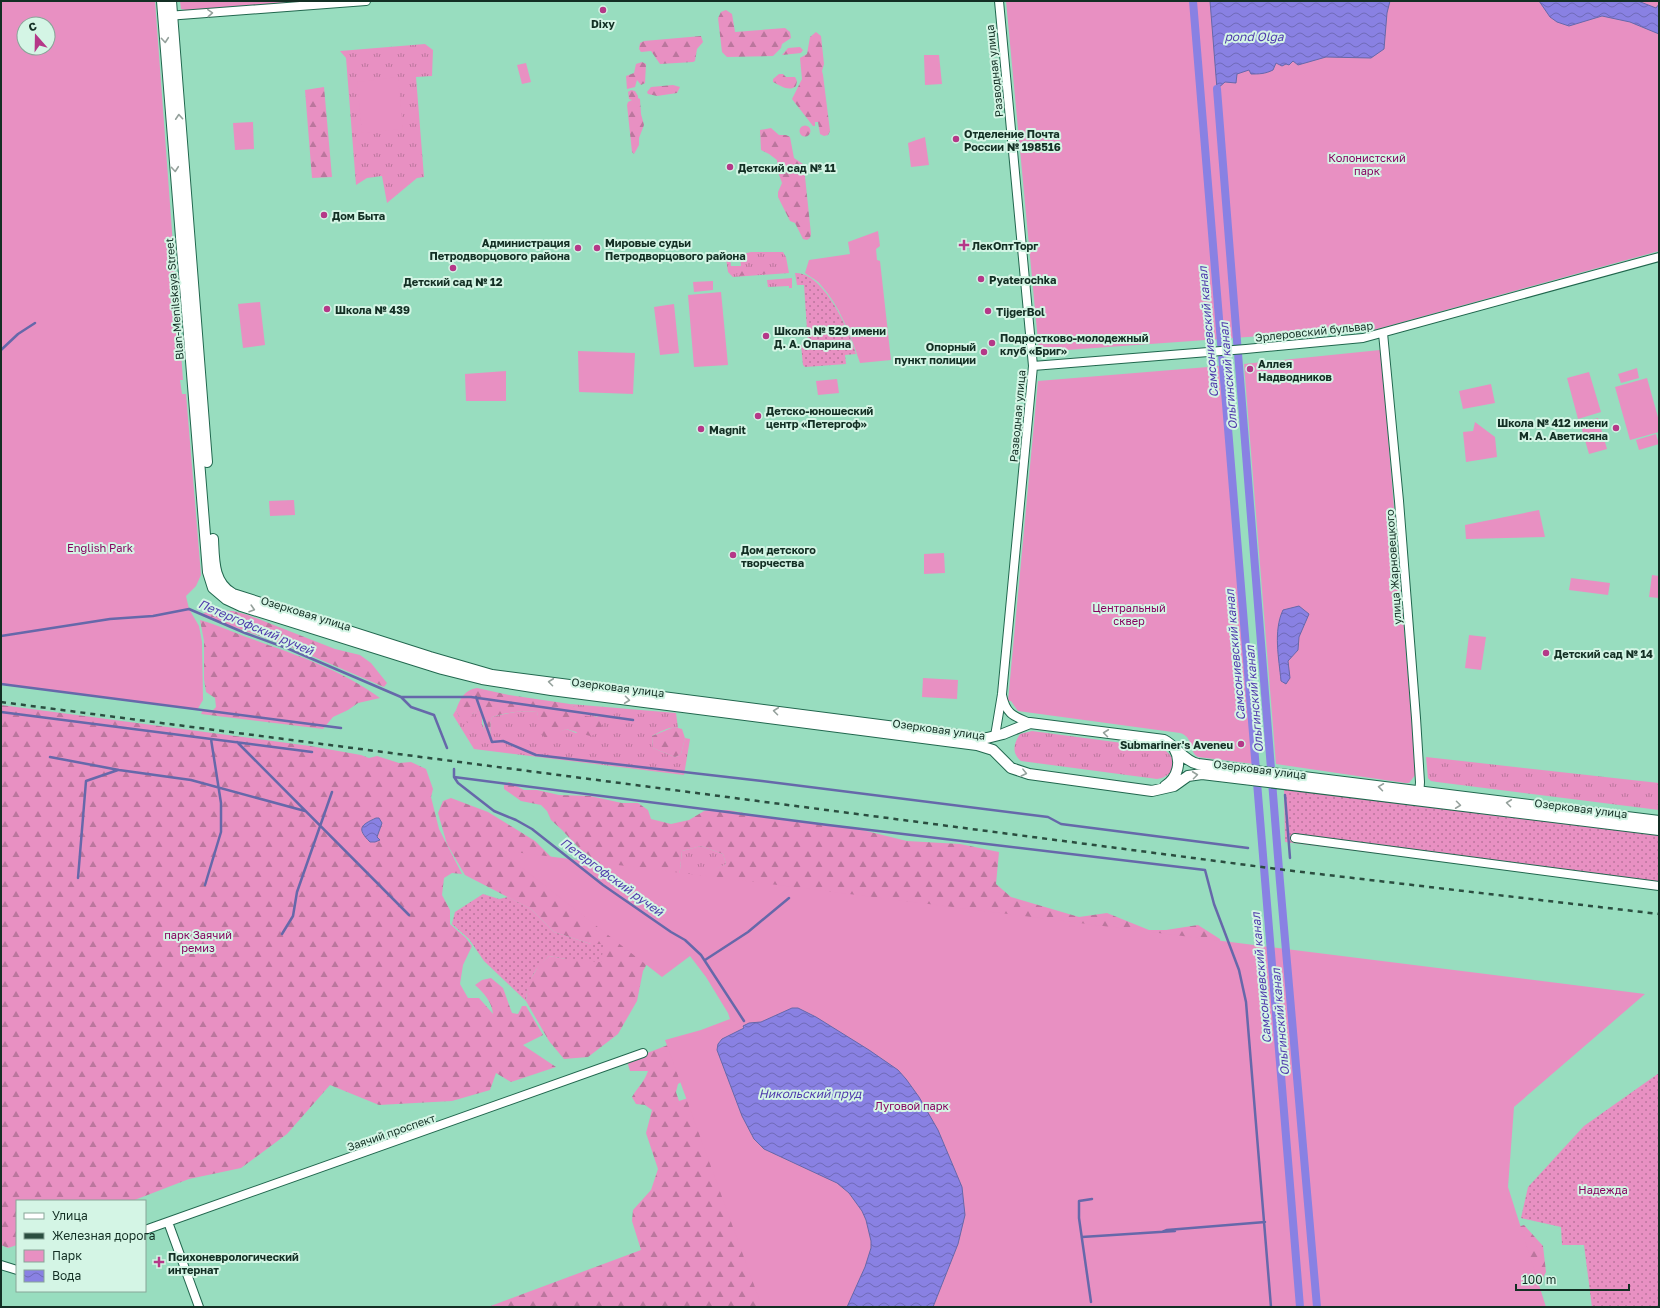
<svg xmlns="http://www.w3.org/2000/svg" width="1660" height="1308" font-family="'Golos Text',sans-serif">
<defs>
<pattern id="grass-tufts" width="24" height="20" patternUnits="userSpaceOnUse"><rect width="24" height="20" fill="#e890c2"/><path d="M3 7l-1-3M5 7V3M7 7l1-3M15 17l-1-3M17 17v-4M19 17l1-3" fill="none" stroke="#bb769d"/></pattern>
<pattern id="forest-firs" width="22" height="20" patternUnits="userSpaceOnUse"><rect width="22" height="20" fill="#e890c2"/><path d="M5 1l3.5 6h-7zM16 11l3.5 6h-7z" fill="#bb769d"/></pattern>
<pattern id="garden-dots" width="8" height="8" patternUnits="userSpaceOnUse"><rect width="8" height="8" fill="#e890c2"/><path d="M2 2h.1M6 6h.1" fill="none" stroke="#bb769d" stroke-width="1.8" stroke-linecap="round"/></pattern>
<pattern id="water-waves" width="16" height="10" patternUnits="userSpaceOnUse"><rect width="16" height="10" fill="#8981e3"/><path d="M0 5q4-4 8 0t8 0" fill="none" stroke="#6f6ab8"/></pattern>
</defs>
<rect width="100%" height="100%" fill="#98ddbf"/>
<path fill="url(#grass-tufts)" d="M425 44 433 50 432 76 416 77 424 177 417 178 387 203 382 176 367 178 356 185 346 58 340 51Z
M751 252H783L786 257 789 273 733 277 728 272 726 258 730 257 731 266H741L740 256H734Z
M792 278V288H789V286L768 287 767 280Z
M570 704 676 713 678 728C670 726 660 732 652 736L653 748 675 757 681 754 685 738 690 739 684 775 474 749 453 715 456 710 459 717 472 714 479 710 482 713V724L489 740C492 732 489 725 492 717 507 713 522 710 537 712L539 720 559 732 566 729 576 733 598 716 587 718 581 715 579 710Z
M1032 731 1160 748C1179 755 1178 776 1157 779L1021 761C1011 753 1014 743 1020 734Z
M1426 757 1659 783V810L1437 782 1431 781 1428 778Z
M701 846 723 854 726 864 655 900 679 879 682 851Z"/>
<path fill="url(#forest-firs)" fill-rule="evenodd" d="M726 10 732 14 735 32 785 28 790 32 791 38 782 44 781 48 773 56 727 57 722 52 718 18 721 12Z
M816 32 821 36 824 64 822 71 823 75 830 131 828 135 824 136 820 134 818 122H815V126H813L792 99 802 79 800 58 807 54 810 37Z
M701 36 703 42 697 49 695 61 693 62 660 64 651 51 641 52 639 49 640 43 644 41Z
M800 47 803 50 801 53 782 55 788 48Z
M642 62 646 64 645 83 641 85 637 80 635 87 627 89 626 76 634 73 636 64Z
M779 74H783L786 77H795L797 81 796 86C789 92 781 86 773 82V79Z
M673 85 680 87 677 93 657 96 648 94 647 92 651 87Z
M324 87 332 177 312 178 305 90Z
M631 90 635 91 638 96V98L640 99 641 114 644 125 639 138V145L634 154 632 152 627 105 628 102 632 100 629 99 628 92Z
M799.5 131a5.5 5.5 0 1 1 11 0a5.5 5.5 0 1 1-11 0Z
M771 128 779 135H786L790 137 794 158 803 164 804 167 811 234 810 238 807 240 803 239 795 223 790 221 778 197V192L782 183 778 172 777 160 769 154 761 150 760 130Z
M768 267 772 269 773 273 738 276 737 275 738 272 748 269Z
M216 610 233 611 248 615 335 649 360 655 371 663 387 683 384 687 291 647 202 616 204 613Z
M200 620C218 625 235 633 252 639 296 655 342 670 380 698L358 703 348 710 333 717 323 729 201 714 203 710H213L216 707 215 698 206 692 204 679V641Z
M477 688 509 695 570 704 579 710 581 715C589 718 596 715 604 719L600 732 590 736 566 729 546 739 541 733 537 712C522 710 506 713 492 717 489 725 492 732 489 740 481 730 486 719 480 710L472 714 468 723 459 717 456 710C460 699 464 690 477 688Z
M1 705 310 746 361 755 369 758 377 756 399 763 411 762 426 769 433 789 431 797 439 829 462 874 452 873 444 878 442 895 450 910V924L466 938 472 946 463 965 460 984 468 998H479L493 1014C492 1002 484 993 475 985L482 980 491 978 503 988 512 1013 518 1014 522 1006H526L543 1035 523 1045 556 1067 511 1082 496 1073 490 1090 452 1101 379 1105 330 1085 287 1134 241 1168 189 1179 132 1201H17V1245L8 1248 1 1245ZM376 818H379L382 823 377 837 362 833C361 824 369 822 376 818Z
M674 727 682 729 685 738 681 754 675 757 653 748 652 736Z
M509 782 524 790H537L559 795 590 796 622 803H638L648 810 651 819 671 824 689 820 704 811 728 810 759 816 850 827 907 841 960 844 999 852 996 884 1011 897 1079 917 1107 913 1149 930H1166L1198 925 1220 939 1223 967 697 877 726 864 723 854 701 846 682 851 679 879 603 866 581 850 562 830 551 820 547 811 541 805 521 801 504 789V785Z
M451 798 488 812 535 841 562 868 654 951 643 971 637 1001 618 1034 588 1057 564 1059 549 1041 526 1001 528 983 540 964 549 956 566 959 591 944 554 932 531 909 465 875 447 844 438 813 443 801Z
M678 1041 689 1077 678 1084 676 1092 679 1101 691 1097 792 1307H488L641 1250 632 1221 633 1210 651 1190 658 1169 646 1133 652 1110 645 1105 636 1104 632 1097C637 1088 645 1081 648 1071H630L627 1061Z
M1524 1225 1543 1246 1546 1272 1534 1294 1505 1231Z"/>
<path fill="#e890c2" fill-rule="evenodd" d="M1 1H155L183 380H180L182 394H186L201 575 196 586 186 596 189 609 199 626 202 642 203 700 197 710 1 684ZM24 24H48V48H24Z
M180 1H311L190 11 181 9Z
M1006 1H1659V251L1370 331 1359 329 1039 352Z
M924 55H939L942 84 925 85Z
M526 63 531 82 522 84 517 65Z
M398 77 403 129 362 133 357 82Z
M253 122 254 149 235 150 233 123Z
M925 137 929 165 911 167 908 143Z
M878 231 880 246 876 249 877 260 880 261 891 360 860 363C851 336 840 306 820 284 817 280 810 277 805 273L809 260 850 254 848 242Z
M713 281V290L694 292 693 282Z
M721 292 728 365 694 367 688 295Z
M260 302 265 345 243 348 238 304Z
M674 304 679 353 660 355 654 307Z
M1380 350 1381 351 1416 774 1409 783H1405L1276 764 1244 364Z
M578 351 635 353 633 394 579 392Z
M1220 366 1254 764 1198 757C1188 751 1194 737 1180 733L1018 711 1011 701H1008L1038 381Z
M1637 368 1639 378 1621 383 1618 374Z
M506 371V401H466L465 374Z
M1589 372 1601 412 1578 419 1567 378Z
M1647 378 1659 421V432L1630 440 1615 387Z
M837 379 839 393 818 395 816 381Z
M1491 384 1495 403 1463 409 1459 391Z
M1598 418 1607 449 1589 454 1580 423Z
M1475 422 1495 437 1497 457 1466 462 1463 432 1473 431Z
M1656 434 1659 444 1639 450 1636 440Z
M294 500 295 515 270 516 269 501Z
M1539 510 1545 537 1466 539 1465 525Z
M944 553 945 573 924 574V554Z
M1652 575 1659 576V598L1649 597Z
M1571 578 1610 583 1608 595 1569 590Z
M1469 635 1486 637 1481 670 1465 668Z
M923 678 958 680 957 699 922 697Z
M499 850 1645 994 1514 1107 1508 1187 1546 1307H762L665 1040 701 1030 730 1019 728 1013 706 977 690 956 662 977Z"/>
<path fill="url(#garden-dots)" d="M795 273C823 271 850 331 856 354L845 355 846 364 805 367 803 365 801 345 808 344 804 285H797Z
M1284 789 1659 834V889L1285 842Z
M483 894 499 899 508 897 531 909 554 932 591 944H604L601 962 566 959 549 956C533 971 528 980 526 1001L484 961 469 939 452 924 455 912Z
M1659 1073V1307H1592L1584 1245H1562L1561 1227 1521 1218 1528 1187 1584 1126Z"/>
<path fill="url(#water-waves)" stroke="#6668aa" d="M1210 1H1390L1387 13 1384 49 1371 58 1326 57 1298 65 1293 61 1289 65 1286 64 1282 66 1276 63 1273 70C1265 74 1259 74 1251 74L1249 70 1237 74 1236 83 1225 82 1217 89Z
M1539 1H1638L1656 8 1659 4V34L1630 22 1602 16 1569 26 1557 22 1550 17Z
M1299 606 1309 614 1299 637 1298 650 1288 661 1290 678 1286 684 1281 681C1279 659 1273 631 1283 610Z
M376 818H379L382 823 377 837 380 840 375 842H370C356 828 361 825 376 818Z
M792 1008H798L816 1017 869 1050 898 1070 906 1079 919 1097 938 1130 962 1187 965 1215 958 1244 933 1307H847L865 1267 871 1248V1241L866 1220 862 1211 849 1193 837 1183 764 1149 754 1139 742 1116 717 1050 718 1044 722 1039 744 1028 743 1026 749 1023 761 1022Z"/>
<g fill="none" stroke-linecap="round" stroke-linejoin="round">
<path stroke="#6668aa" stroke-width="2.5" d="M1 350 18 334 35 323
M1 636 110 619 153 616 189 609 245 633 289 649 401 697 411 707 434 715 447 748
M1 684 341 728
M401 697H471L633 720
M476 697 492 742 503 741 536 755 762 781 1048 817 1061 824 1248 848
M1 712 312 752
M237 742 409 915
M50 757 119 770 191 780 305 811
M454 769V777L458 783 494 811 516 820 532 829 603 885 671 932 685 940 701 955 744 1021
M454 777 828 825 1205 870 1214 904 1239 970 1246 1002 1271 1307
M1285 795 1290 858
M78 878 86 781 118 770
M205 885 221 832V803L211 739
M282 934 293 916 297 892 332 792
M705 960 748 932 789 898
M1162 1232 1167 1230 1265 1222
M1082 1237 1175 1231
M1091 1302 1079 1218V1201L1092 1199"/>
<path stroke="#8981e3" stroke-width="8" d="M1193 1 1300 1307
M1217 89 1280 882 1317 1307"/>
<g stroke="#21674e" stroke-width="10">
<path id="minor" d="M167 16 366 1
M1383 333 1399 501 1416 718 1420 782 1419 797
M1033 366 1246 349 1363 338 1659 257
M1002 695C1006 714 1013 716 1030 723
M995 736 1002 694 1033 366 999 1
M1295 838 1659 886
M168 1222 199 1307
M145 1230C311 1170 478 1113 643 1053
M1 1265 17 1270"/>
</g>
<g stroke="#21674e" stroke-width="12">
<path id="tertiary" d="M162 1 208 572 213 588 226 599 241 606 442 669 482 679 551 690 977 745 993 750 1011 768 1029 774 1152 791 1174 786 1188 776 1202 774 1659 830
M171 1 207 462
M213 539C214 560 213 583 233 594L430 657 492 675 981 738H987L1003 734 1030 723 1164 740C1176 746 1184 761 1198 764L1659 821
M1165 786C1178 778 1182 761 1174 748"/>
</g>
<use href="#minor" stroke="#fff" stroke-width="8"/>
<use href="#tertiary" stroke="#fff" stroke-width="10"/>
<path stroke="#2b4e40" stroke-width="2.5" stroke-dasharray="5 5" stroke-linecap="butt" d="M1 702 1285 870 1659 914"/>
</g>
<defs><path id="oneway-chevron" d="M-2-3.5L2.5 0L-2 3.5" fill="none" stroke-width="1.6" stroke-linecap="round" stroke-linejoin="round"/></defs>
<g stroke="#95a19c">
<use href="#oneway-chevron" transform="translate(210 13) rotate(-4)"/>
<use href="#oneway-chevron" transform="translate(165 40) rotate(85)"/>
<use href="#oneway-chevron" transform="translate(179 117) rotate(-94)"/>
<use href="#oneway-chevron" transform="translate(175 169) rotate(85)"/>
<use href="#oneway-chevron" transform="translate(252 609) rotate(17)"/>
<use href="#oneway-chevron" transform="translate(551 682) rotate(-173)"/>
<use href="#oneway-chevron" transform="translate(627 700) rotate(7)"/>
<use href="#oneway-chevron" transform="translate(776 711) rotate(-173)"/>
<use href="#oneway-chevron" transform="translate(1106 733) rotate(-173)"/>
<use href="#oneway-chevron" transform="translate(1024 773) rotate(14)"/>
<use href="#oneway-chevron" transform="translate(1195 775) rotate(-7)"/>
<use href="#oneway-chevron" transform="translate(1381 787) rotate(-172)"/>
<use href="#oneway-chevron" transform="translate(1509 803) rotate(-173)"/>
<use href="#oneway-chevron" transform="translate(1458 805) rotate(7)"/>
</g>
<g fill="#b53888" stroke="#d4f5e5" stroke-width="1.5">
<circle cx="603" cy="10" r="4"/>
<circle cx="956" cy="139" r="4"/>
<circle cx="730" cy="167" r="4"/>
<circle cx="324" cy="215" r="4"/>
<path d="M962 239h4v4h4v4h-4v4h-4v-4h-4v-4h4z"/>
<circle cx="578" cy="248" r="4"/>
<circle cx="597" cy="248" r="4"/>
<circle cx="453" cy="268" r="4"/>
<circle cx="981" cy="279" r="4"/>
<circle cx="327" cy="309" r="4"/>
<circle cx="988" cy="311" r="4"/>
<circle cx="766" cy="336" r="4"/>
<circle cx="992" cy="343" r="4"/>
<circle cx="984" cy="352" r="4"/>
<circle cx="1250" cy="369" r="4"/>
<circle cx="758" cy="416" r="4"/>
<circle cx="1616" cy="428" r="4"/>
<circle cx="701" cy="429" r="4"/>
<circle cx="733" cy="555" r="4"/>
<circle cx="1546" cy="653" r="4"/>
<circle cx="1241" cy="744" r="4"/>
<path d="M157 1256h4v4h4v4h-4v4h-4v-4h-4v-4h4z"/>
</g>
<g text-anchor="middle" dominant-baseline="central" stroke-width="4" stroke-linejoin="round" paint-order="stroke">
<g font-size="11" font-weight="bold" fill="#132f24" stroke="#d4f5e5" text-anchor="start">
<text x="603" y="23" text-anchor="middle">Dixy</text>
<text x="964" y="133">Отделение Почта<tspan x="964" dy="13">России № 198516</tspan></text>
<text x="738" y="167">Детский сад № 11</text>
<text x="332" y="215">Дом Быта</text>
<text x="570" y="242" text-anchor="end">Администрация<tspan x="570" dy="13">Петродворцового района</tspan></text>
<text x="605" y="242">Мировые судьи<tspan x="605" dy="13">Петродворцового района</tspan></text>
<text x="972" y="245">ЛекОптТорг</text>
<text x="989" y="279">Pyaterochka</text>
<text x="453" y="281" text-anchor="middle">Детский сад № 12</text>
<text x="335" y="309">Школа № 439</text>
<text x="996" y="311">TijgerBol</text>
<text x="774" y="330">Школа № 529 имени<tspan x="774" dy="13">Д. А. Опарина</tspan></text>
<text x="1000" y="337">Подростково-молодежный<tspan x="1000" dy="13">клуб «Бриг»</tspan></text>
<text x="976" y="346" text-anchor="end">Опорный<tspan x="976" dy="13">пункт полиции</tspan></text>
<text x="1258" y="363">Аллея<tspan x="1258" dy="13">Надводников</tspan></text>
<text x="766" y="410">Детско-юношеский<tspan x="766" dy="13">центр «Петергоф»</tspan></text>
<text x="1608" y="422" text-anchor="end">Школа № 412 имени<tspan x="1608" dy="13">М. А. Аветисяна</tspan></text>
<text x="709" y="429">Magnit</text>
<text x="741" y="549">Дом детского<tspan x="741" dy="13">творчества</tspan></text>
<text x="1554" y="653">Детский сад № 14</text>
<text x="1233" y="744" text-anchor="end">Submariner's Aveneu</text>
<text x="168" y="1256">Психоневрологический<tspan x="168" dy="13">интернат</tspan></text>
</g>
<g font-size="11" fill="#132f24" stroke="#d4f5e5">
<text transform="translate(994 71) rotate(-96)">Разводная улица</text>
<text transform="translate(174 299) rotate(-95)">Blan-Menilskaya Street</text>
<text transform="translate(1314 331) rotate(-6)">Эрлеровский бульвар</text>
<text transform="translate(1017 416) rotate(-85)">Разводная улица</text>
<text transform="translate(1393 567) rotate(-94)">улица Жарновецкого</text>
<text transform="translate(306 613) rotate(17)">Озерковая улица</text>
<text transform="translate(618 687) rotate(7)">Озерковая улица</text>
<text transform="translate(939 729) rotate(8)">Озерковая улица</text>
<text transform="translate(1260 769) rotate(7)">Озерковая улица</text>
<text transform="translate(1581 808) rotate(7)">Озерковая улица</text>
<text transform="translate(391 1132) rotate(-19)">Заячий проспект</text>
</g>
<g font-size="11" fill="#86045f" stroke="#d4f5e5">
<text x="1367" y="157">Колонистский<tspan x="1367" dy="13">парк</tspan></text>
<text x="100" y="547">English Park</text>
<text x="1129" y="607">Центральный<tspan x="1129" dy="13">сквер</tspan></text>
<text x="198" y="934">парк Заячий<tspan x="198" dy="13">ремиз</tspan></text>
<text x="912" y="1105">Луговой парк</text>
<text x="1603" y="1189">Надежда</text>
</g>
<g font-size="12" font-style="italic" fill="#4f3aac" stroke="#d4f5e5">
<text x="1254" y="36">pond Olga</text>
<text transform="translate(1208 332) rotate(-95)">Самсониевский канал</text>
<text transform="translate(1228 376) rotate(-95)">Ольгинский канал</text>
<text transform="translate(256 627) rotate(23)">Петергофский ручей</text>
<text transform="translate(1235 655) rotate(-95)">Самсониевский канал</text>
<text transform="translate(1254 699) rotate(-95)">Ольгинский канал</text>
<text transform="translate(612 877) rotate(36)">Петергофский ручей</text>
<text transform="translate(1261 978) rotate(-95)">Самсониевский канал</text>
<text transform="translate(1280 1022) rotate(-95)">Ольгинский канал</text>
<text x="810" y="1093">Никольский пруд</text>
</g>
</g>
<rect width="1660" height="1308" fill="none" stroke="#132f24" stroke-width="4"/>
<rect x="16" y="1200" width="130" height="92" fill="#d4f5e5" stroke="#87a698"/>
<rect x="24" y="1213" width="20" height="6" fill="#ffffff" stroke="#87a698"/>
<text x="52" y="1220" font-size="12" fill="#132f24">Улица</text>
<rect x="24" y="1233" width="20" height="6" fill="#2b4e40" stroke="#87a698"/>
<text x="52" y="1240" font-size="12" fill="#132f24">Железная дорога</text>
<rect x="24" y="1250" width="20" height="12" fill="#e890c2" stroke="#87a698"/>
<text x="52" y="1260" font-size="12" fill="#132f24">Парк</text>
<rect x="24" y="1270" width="20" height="12" fill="url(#water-waves)" stroke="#87a698"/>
<text x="52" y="1280" font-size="12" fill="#132f24">Вода</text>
<g transform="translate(36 36) rotate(340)"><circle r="19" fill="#d4f5e5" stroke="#87a698"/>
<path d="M0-3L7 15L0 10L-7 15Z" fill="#b53888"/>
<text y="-6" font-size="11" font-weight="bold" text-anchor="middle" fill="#132f24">С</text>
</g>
<path d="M1516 1284v6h113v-6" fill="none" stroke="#132f24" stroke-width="2"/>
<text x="1522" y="1284" font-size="12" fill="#132f24" stroke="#d4f5e5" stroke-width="3" paint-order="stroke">100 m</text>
</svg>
